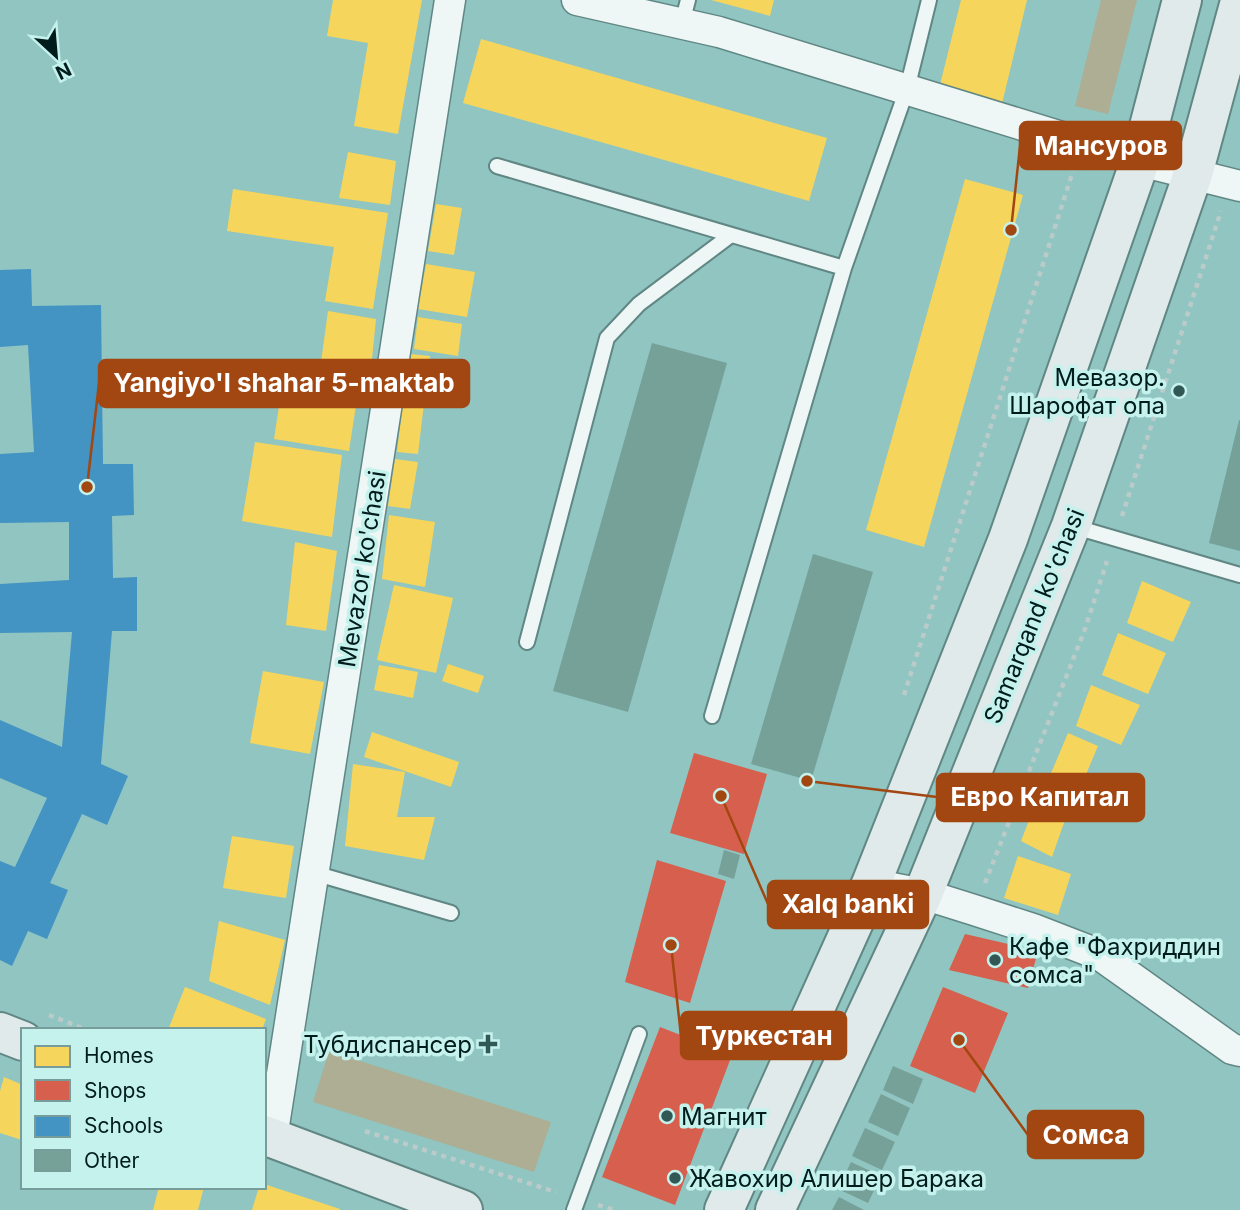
<svg xmlns="http://www.w3.org/2000/svg" width="1240" height="1210" font-family="Inter,sans-serif">
<rect width="100%" height="100%" fill="#90c5c1"/>
<path fill="#adae93" d="M1101 0H1137L1108 114 1075 106Z
M329 1051 551 1122 534 1172 313 1102Z"/>
<path fill="#f6d55c" d="M333 0H422L398 134 354 126 368 43 327 36Z
M711 0H774L770 16Z
M961 0H1027L1000 112 937 97Z
M481 39 827 138 809 201 463 103Z
M348 152 396 161 390 205 339 198Z
M965 179 1023 195 924 547 866 530Z
M233 189 388 213 373 309 325 301 334 247 227 231Z
M436 204 462 208 454 255 428 251Z
M426 264 475 272 467 317 418 309Z
M328 311 376 319 371 369 321 362Z
M418 317 462 324 458 356 414 349Z
M410 354 430 356 427 388 408 387Z
M285 367 360 379 349 451 274 439Z
M404 392 425 395 418 454 397 452Z
M255 442 342 455 332 537 242 521Z
M395 459 418 462 410 509 388 506Z
M389 515 435 522 425 587 382 579Z
M295 542 337 551 326 631 286 625Z
M1142 581 1191 602 1173 642 1127 623Z
M394 585 453 598 436 673 377 660Z
M1118 633 1166 653 1148 694 1102 675Z
M448 664 484 676 478 693 442 681Z
M379 665 418 672 413 698 374 690Z
M263 671 324 682 310 754 250 743Z
M1091 685 1140 705 1121 745 1076 726Z
M372 732 459 762 451 787 364 757Z
M1068 733 1098 746 1079 791 1049 778Z
M353 764 405 772 397 817H435L424 860 345 846Z
M1043 784 1073 797 1052 857 1021 841Z
M232 836 294 846 286 898 223 888Z
M1018 856 1071 874 1058 915 1004 898Z
M219 921 285 940 270 1005 209 981Z
M185 987 266 1019 262 1030H168Z
M4 1077 23 1085 22 1140 0 1133V1091Z
M264 1184 340 1209V1210H252L259 1187H264Z
M159 1187H204L198 1210H153Z"/>
<path fill="#d6604d" d="M694 753 767 774 744 854 670 833Z
M657 860 726 881 690 1003 625 982Z
M965 934 1038 951 1028 988 949 970Z
M943 987 1008 1013 975 1093 910 1066Z
M660 1027 732 1055 675 1205 602 1177Z"/>
<path fill="#4393c3" d="M31 269 32 306 101 305 103 464H133L134 515 112 516 113 578 137 577V631H112L101 764 128 776 107 825 82 814 50 883 68 890 47 939 28 931 12 966 0 960V861L15 867 47 798 0 778V720L62 747 72 632 0 633V584L69 580V522L0 523V454L34 452 28 345 0 347V270Z"/>
<path fill="#76a199" d="M652 343 727 363 628 712 553 691Z
M1239 420H1240V551L1209 543Z
M813 554 873 572 811 781 751 764Z
M724 850 740 855 734 879 718 874Z
M893 1066 923 1079 913 1104 883 1090Z
M881 1094 910 1108 898 1136 868 1122Z
M865 1128 895 1142 882 1170 852 1156Z
M851 1162 881 1176 868 1203 838 1189Z
M839 1197 864 1210H832Z"/>
<g fill="none" stroke-linecap="round" stroke-linejoin="round">
<g stroke="#608784" stroke-width="18">
<path id="lane" d="M682 23 688 0
M497 166 844 268 907 89 929 0
M1072 526 1240 575
M527 642 607 338 639 304 731 235
M712 716 844 268
M314 873 451 913
M574 1210 639 1034"/>
</g>
<g stroke="#608784" stroke-width="33">
<path id="street" d="M577 0 719 32 1140 161 1240 186
M871 884 923 894 974 910 1033 929 1100 955 1232 1049 1240 1051
M272 1138 450 0"/>
</g>
<g stroke="#608784" stroke-width="42">
<path id="secondary" d="M0 1032 23 1041
M264 1135 463 1210
M724 1210 871 884 1008 539 1140 161 1182 0
M775 1210 923 894 1071 526 1193 174 1240 1"/>
</g>
<path stroke="#bacbca" stroke-width="4.5" stroke-dasharray="5 5" stroke-linecap="butt" d="M1122 516 1221 211
M904 695 1073 171
M985 883 1085 629 1107 561
M49 1015 87 1030
M365 1131 556 1192
M598 1205 614 1210"/>
<use href="#lane" stroke="#eef6f6" stroke-width="14"/>
<use href="#street" stroke="#eef6f6" stroke-width="30"/>
<use href="#secondary" stroke="#e0eaea" stroke-width="38"/>
</g>
<g fill="#325856" stroke="#c6f2ee" stroke-width="2.5">
<circle cx="1179" cy="391" r="7"/>
<circle cx="995" cy="960" r="7"/>
<path d="M484.5 1033.5h7v7h7v7h-7v7h-7v-7h-7v-7h7z"/>
<circle cx="667" cy="1116" r="7"/>
<circle cx="675" cy="1178" r="7"/>
</g>
<g text-anchor="middle" dominant-baseline="central" stroke-width="7" stroke-linejoin="round" paint-order="stroke">
<g font-size="24" fill="#001d1c" stroke="#c6f2ee" text-anchor="start">
<text x="1165" y="377" text-anchor="end">Мевазор.<tspan x="1165" dy="28">Шарофат опа</tspan></text>
<text x="1009" y="946">Кафе "Фахриддин<tspan x="1009" dy="28">сомса"</tspan></text>
<text x="472" y="1044" text-anchor="end">Тубдиспансер</text>
<text x="681" y="1116">Магнит</text>
<text x="689" y="1178">Жавохир Алишер Барака</text>
</g>
<g font-size="24" fill="#001d1c" stroke="#c6f2ee">
<text transform="translate(362 569) rotate(-81)">Mevazor ko'chasi</text>
<text transform="translate(1034 616) rotate(-68)">Samarqand ko'chasi</text>
</g>
</g>
<path fill="none" stroke="#a24711" stroke-width="2.5" d="M1011 230L1020 146M87 487L99 383M807 781L937 797M721 796L768 904M671 945L681 1036M959 1040L1028 1135"/>
<g fill="#a24711" stroke="#c6f2ee" stroke-width="2.5">
<circle cx="1011" cy="230" r="7"/>
<circle cx="87" cy="487" r="7"/>
<circle cx="807" cy="781" r="7"/>
<circle cx="721" cy="796" r="7"/>
<circle cx="671" cy="945" r="7"/>
<circle cx="959" cy="1040" r="7"/>
</g>
<g fill="#a24711" stroke="#a24711" stroke-width="2.5">
<rect x="1020" y="122" width="161" height="47" rx="7"/>
<rect x="99" y="360" width="370" height="47" rx="7"/>
<rect x="937" y="774" width="207" height="47" rx="7"/>
<rect x="768" y="881" width="160" height="47" rx="7"/>
<rect x="681" y="1012" width="165" height="47" rx="7"/>
<rect x="1028" y="1111" width="115" height="47" rx="7"/>
</g>
<g font-size="26" text-anchor="middle" font-weight="bold" fill="#fff">
<text x="1101" y="155">Мансуров</text>
<text x="284" y="392">Yangiyo'l shahar 5-maktab</text>
<text x="1040" y="806">Евро Капитал</text>
<text x="848" y="913">Xalq banki</text>
<text x="764" y="1045">Туркестан</text>
<text x="1086" y="1144">Сомса</text>
</g>
<rect x="21" y="1028" width="245" height="161" fill="#c6f2ee" stroke="#779d9a" stroke-width="2"/>
<rect x="35" y="1046" width="35" height="21" fill="#f6d55c" stroke="#779d9a" stroke-width="2"/>
<text x="84" y="1063" font-size="21" fill="#001d1c">Homes</text>
<rect x="35" y="1080" width="35" height="21" fill="#d6604d" stroke="#779d9a" stroke-width="2"/>
<text x="84" y="1098" font-size="21" fill="#001d1c">Shops</text>
<rect x="35" y="1116" width="35" height="21" fill="#4393c3" stroke="#779d9a" stroke-width="2"/>
<text x="84" y="1133" font-size="21" fill="#001d1c">Schools</text>
<rect x="35" y="1150" width="35" height="21" fill="#76a199" stroke="#779d9a" stroke-width="2"/>
<text x="84" y="1168" font-size="21" fill="#001d1c">Other</text>
<g transform="translate(56 56) rotate(154)" stroke="#c6f2ee" stroke-width="5" paint-order="stroke">
<path d="M0-5L12 26L0 18L-12 26Z" fill="#001d1c"/>
<text y="-10" font-size="19" font-weight="bold" text-anchor="middle" fill="#001d1c">N</text>
</g>
</svg>
